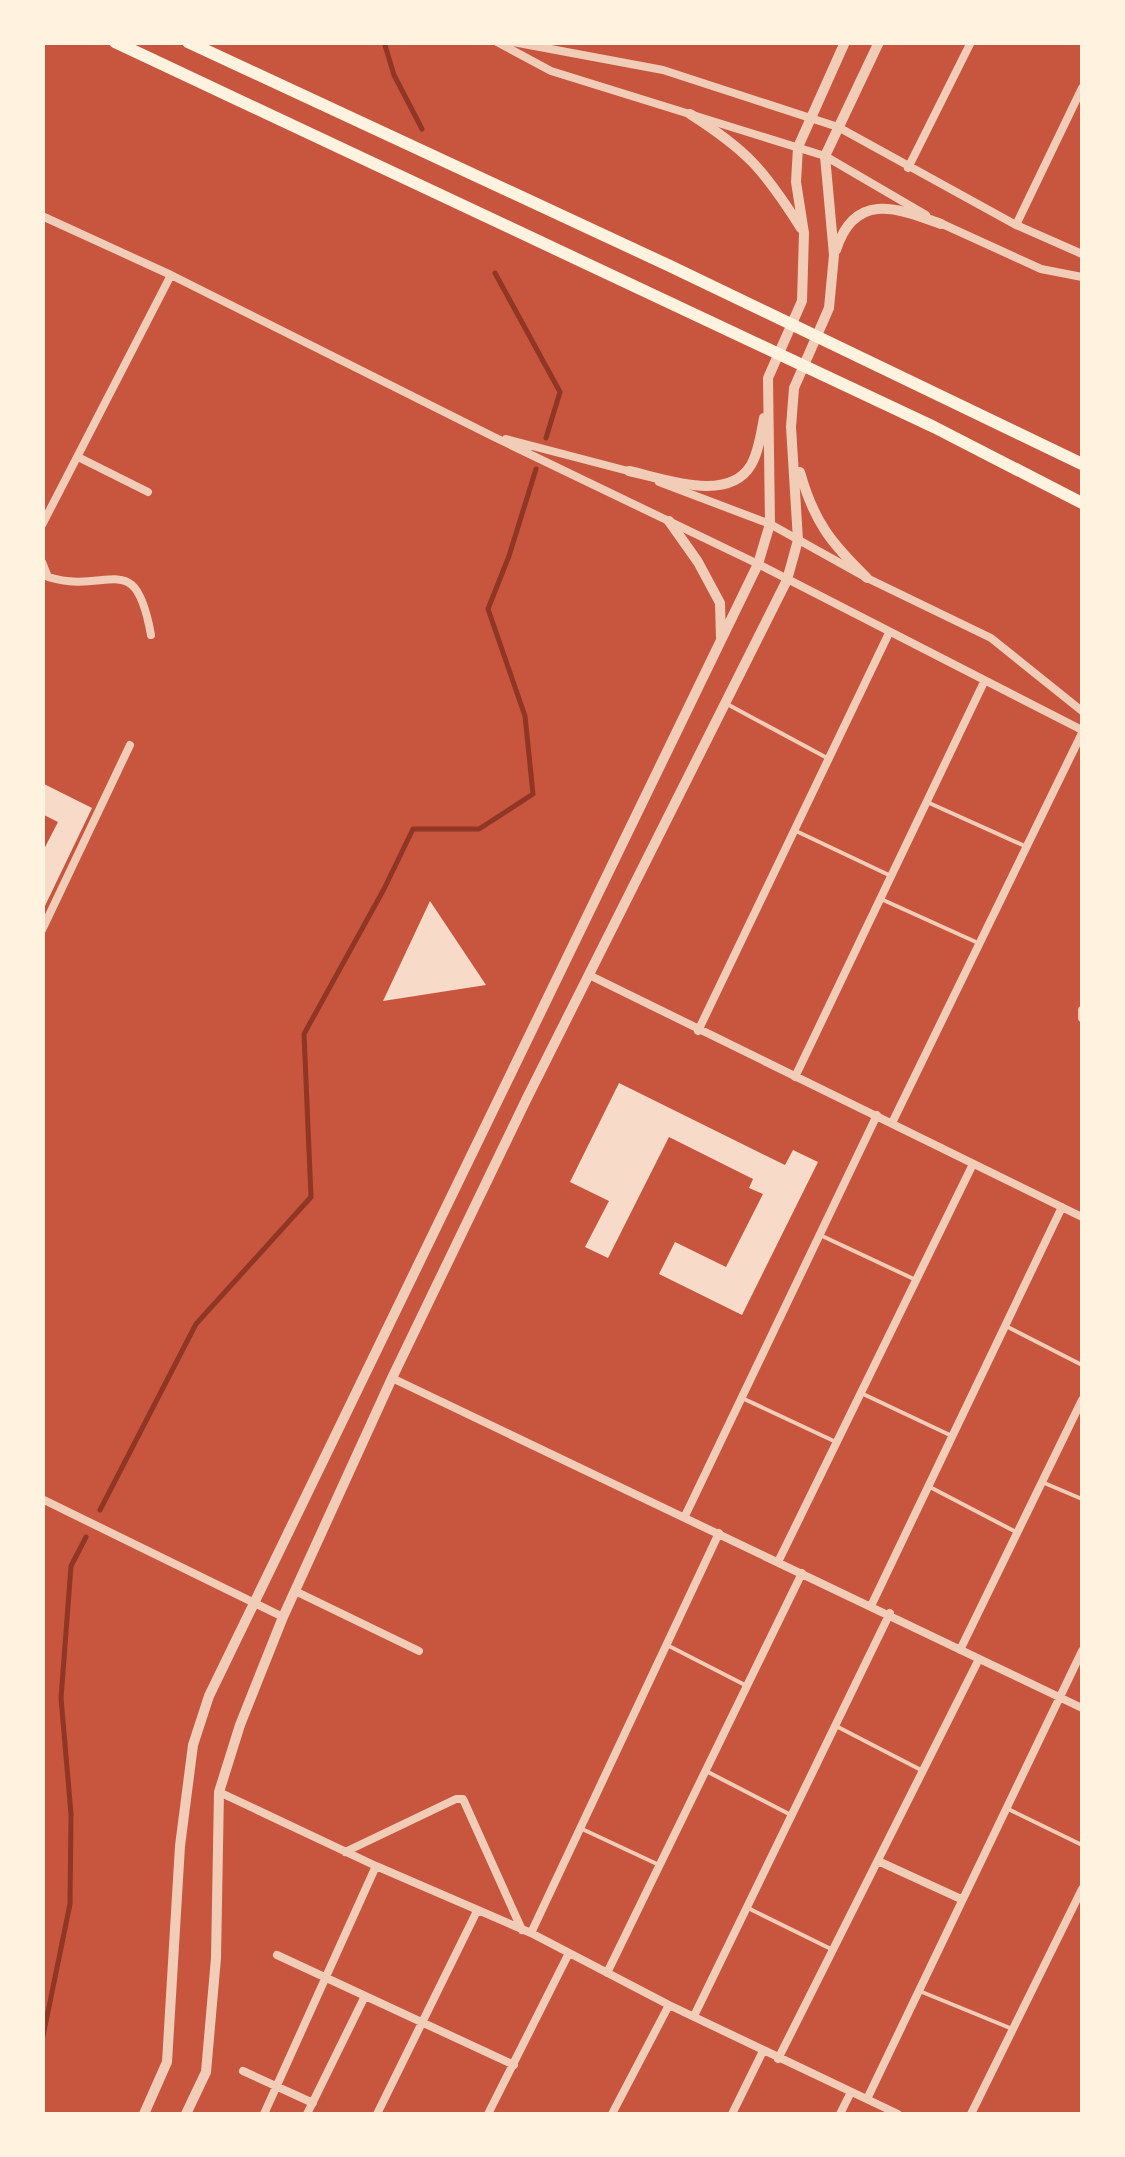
<svg xmlns="http://www.w3.org/2000/svg" width="1125" height="2157" font-family="Bitter,serif">
<rect width="100%" height="100%" fill="#c8553d"/>
<g fill="none" stroke-linecap="round" stroke-linejoin="round">
<path stroke="#8f3625" stroke-width="5" d="M384 42 394 75 422 129
M495 273 560 392 546 438
M100 1510 196 1324 311 1197 304 1034 384 889 413 829H479L533 794 525 716 488 609 509 556 536 469
M42 2041 70 1904 71 1814 61 1698 71 1566 86 1537"/>
</g>
<path fill="#f7dbc8" d="M42 783 92 808 42 912V853L58 822 42 814Z
M430 901 486 985 383 1001Z
M619 1083 785 1165 793 1150 818 1162 742 1315 659 1274 675 1242 726 1267 763 1194 749 1188 753 1179 669 1137 608 1258 585 1247 609 1201 570 1182Z"/>
<g fill="none" stroke-linecap="round" stroke-linejoin="round">
<path stroke="#f1ccb7" stroke-width="4" d="M727 704 829 759
M927 802 1027 847
M796 831 891 876
M881 899 976 942
M820 1235 916 1280
M1006 1326 1082 1365
M861 1393 952 1436
M742 1398 836 1442
M1042 1482 1082 1499
M928 1486 1016 1532
M669 1646 745 1685
M836 1726 921 1770
M708 1772 793 1816
M1006 1808 1082 1845
M580 1828 657 1864
M748 1908 833 1950
M922 1992 1010 2028"/>
<path stroke="#f1ccb7" stroke-width="8" d="M497 42 551 71 825 156 926 215
M513 42 663 70 838 127 1016 225 1082 254
M908 168 971 42
M42 216 171 275 492 436 758 564 1082 730
M938 222 1041 269 1082 277
M1016 225 1082 88
M506 439 632 472
M78 457 148 492
M659 482 770 524 867 578 991 638 1082 711
M42 525 171 275
M42 562 48 577C110 596 135 545 151 635
M42 930 130 745
M589 975 1082 1217
M1082 1010V1018
M698 1031 889 633
M795 1077 984 682
M892 1123 1082 733
M392 1378 1082 1708
M42 1499 283 1617
M685 1516 877 1115
M778 1562 973 1164
M295 1591 419 1651
M871 1606 1062 1207
M960 1650 1082 1400
M219 1792 376 1866 531 1933 669 2005 898 2114
M345 1852 456 1799H463L522 1930
M878 1861 961 1899
M531 1933 719 1533
M277 1955 514 2065
M607 1973 802 1573
M694 2016 890 1613
M778 2059 979 1659
M243 2071 313 2103
M867 2099 1082 1651
M264 2114 376 1866
M307 2114 365 1996
M377 2114 477 1911
M488 2114 569 1953
M612 2114 669 2005
M732 2114 763 2051
M840 2114 851 2092
M971 2114 1082 1889"/>
<path stroke="#f1ccb7" stroke-width="10" d="M690 114C748 151 764 170 801 228
M836 250C855 191 897 208 941 224
M629 471C663 478 728 504 751 465 759 451 761 433 764 418
M800 472C814 522 831 543 867 578
M669 521 698 562 720 603 721 638
M144 2114 167 2062 180 1846 193 1745 209 1696 758 564 770 524 768 378 802 301 804 233 796 182 798 147 845 42
M186 2114 206 2072 216 1958 219 1792 240 1725 283 1617 392 1378 527 1098 787 580 798 540 791 427 794 388 829 308 834 255 825 156 879 42"/>
<path stroke="#fff3e0" stroke-width="12" d="M115 42 934 427 1082 503
M188 42 670 266 1082 464"/>
</g>
<rect width="1125" height="2157" fill="none" stroke="#fff3e0" stroke-width="90"/>
</svg>
